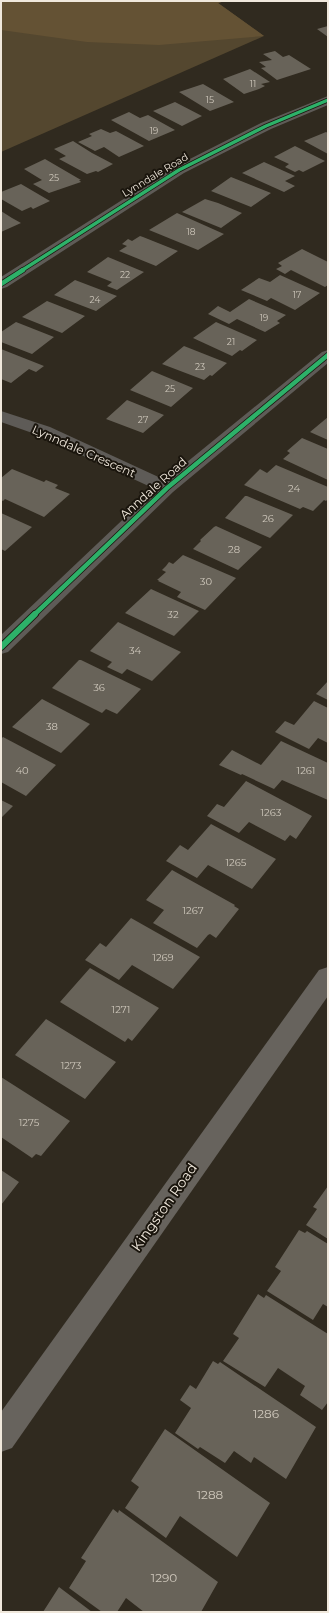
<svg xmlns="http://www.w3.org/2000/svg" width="329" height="1613" font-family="Montserrat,sans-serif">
<rect width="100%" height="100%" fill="#302a1f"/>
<path fill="#54472f" d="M1 1H225L218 3 264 36 1 152Z"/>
<path fill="#645234" d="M1 1H225L218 3 264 36 159 45 87 42 1 30Z"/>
<path fill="#686359" d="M328 26V37L317 29Z
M275 51 283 57 289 55 311 69 277 80 261 68 266 67 259 62 272 60 263 54Z
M250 69 270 82 261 84 265 86 259 89 244 94 223 79Z
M203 84 234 102 210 111 179 92Z
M175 102 202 116 182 126 153 111Z
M129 112 140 118 148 115 175 130 149 141 111 120Z
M101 129 110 133 116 131 144 146 119 157 104 147 95 151 78 142 92 136 89 134Z
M326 132 328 133V154L304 141Z
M73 141 92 153 113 164 98 172 96 171 87 174 59 159 66 156 54 149Z
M295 146 325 161 303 172 299 170 295 172 285 167 289 164 274 157Z
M45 159 81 180H79L81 182 49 193 33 184 42 180 24 169Z
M264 162 295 176 285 181 295 186 284 192 242 173Z
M231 177 271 193 251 207 211 191Z
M21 184 50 201 33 209 31 207 22 211 1 199V192Z
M205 199 218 203 242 213 221 228 182 212Z
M1 211 12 218 21 223 1 232Z
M177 213 224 234 198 250 149 230Z
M140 236 143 237 178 251 156 266 119 251 127 246 122 244 128 239 132 241Z
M302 249 328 262V285L325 287 291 270 285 274 276 269 282 266 278 263Z
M108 257 144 272 117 290 107 286 112 282 87 272Z
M280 275 320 293 295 310 271 298 267 301 241 290 259 278 270 282Z
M75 280 117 296 96 311 54 295Z
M249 299 286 315 277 321 280 323 265 332 237 319 229 324 208 314 218 306 230 312Z
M47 301 85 316 62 333 22 317Z
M16 322 54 337 32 354 1 342V332Z
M216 322 257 340 242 351 240 350 232 356 193 338Z
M184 346 227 363 212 376 210 375 204 380 162 364Z
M1 349 44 366 36 372 29 369 11 383 1 379Z
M152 371 193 388 171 407 130 390Z
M127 400 164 415 143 433 106 419Z
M328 417V440L310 432Z
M302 438 328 449V480L283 459 290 453 287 451Z
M276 465 328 487V499L326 501 324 500 313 511 303 507 300 509 244 485 260 469 267 473Z
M12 469 44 482 46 480 58 485 55 488 70 494 44 517 5 499 3 501 1 500V478Z
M245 496H247L293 515 270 538 225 518Z
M1 513 32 527 5 551 1 549Z
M216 526 262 547 238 570 193 549 201 541 200 540 214 527Z
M183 555 236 578 205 610 177 597 181 592 158 581 159 580H157L166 572 162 570 166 566 169 562 173 564Z
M151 589 199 611 174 636 125 613Z
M118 622 181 652 152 681 127 669 122 674 107 667 112 662 90 651Z
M79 660H81L141 689 117 714 106 709 102 713 52 688Z
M328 681V700L316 694Z
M42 699 90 724 61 753 12 727Z
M314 701 328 708V743L318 738 309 749 275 732 285 721 294 725Z
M3 737 56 765 26 796 1 782V739Z
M281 741 328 763V800L282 780 274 789 242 774 241 775 219 765 232 750 261 765Z
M246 781 312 816 296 839 290 835 285 841 249 822 239 833 207 816 217 804 224 807Z
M1 800 13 806 1 818Z
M211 824 276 859 252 889 208 865 197 878 166 861 180 845 188 850Z
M172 870 235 905 234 906 239 909 216 938 210 934 208 935 197 948 153 923 164 910 146 900Z
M131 918 200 957 173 989 132 965 119 980 85 960 100 943 106 947Z
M90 968 159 1008 132 1041 128 1038 125 1042 60 1002Z
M46 1019 116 1062 85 1099 15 1055Z
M1 1077 70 1121 41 1156 36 1154 32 1158 1 1137Z
M1 1170 19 1182 1 1205Z
M328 1186V1239L306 1225 317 1209 313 1207Z
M299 1230 305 1233 307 1231 328 1244V1307L323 1304 313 1320 267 1291 281 1271 275 1267Z
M258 1294 264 1298 266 1295 328 1334V1402L322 1410 300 1395 305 1386 278 1368 265 1387 223 1361 239 1338 233 1334Z
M213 1361 218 1364 220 1362 316 1427 286 1479 254 1457 251 1463 234 1451 225 1463 200 1447 198 1449 175 1433 191 1408 180 1400 190 1385 196 1389Z
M165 1429 270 1503 237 1557 180 1516 166 1538 125 1508 139 1487 131 1481Z
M113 1509 118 1513 119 1510 218 1582 201 1612H144L126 1598 117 1612H102L69 1588 86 1561 81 1558Z
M59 1587 92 1612H43Z"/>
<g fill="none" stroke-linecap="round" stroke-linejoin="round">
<path fill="#5e5b57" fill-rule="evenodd" d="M328 96V105L271 129 184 173 7 287 1 289V277L174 167 261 123Z
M328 350V363L173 492 8 652 1 654V635L155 489 38 435 1 422V411L50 427 165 480 322 352Z"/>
<path fill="#67635d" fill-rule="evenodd" d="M328 967V996L12 1448 1 1452V1412L319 970Z"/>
<g stroke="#1a150d" stroke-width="5">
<path id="cycleway-far2" d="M21 271 179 170 266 126 328 100"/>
</g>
<g stroke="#1a150d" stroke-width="6">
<path id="cycleway-far1" d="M1 284 23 270
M34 615 167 488 328 355"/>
</g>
<g stroke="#1a150d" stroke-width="8">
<path id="cycleway" d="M1 647 35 614"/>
</g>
<use href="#cycleway-far2" stroke="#2db169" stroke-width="3.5"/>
<use href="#cycleway-far1" stroke="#2db169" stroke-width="4.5"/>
<use href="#cycleway" stroke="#2db169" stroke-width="6"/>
</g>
<g text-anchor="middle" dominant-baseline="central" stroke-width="4" stroke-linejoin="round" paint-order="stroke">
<g font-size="9" fill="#cec7bb">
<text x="253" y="83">11</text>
<text x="210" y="99">15</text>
<text x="154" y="130">19</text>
<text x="54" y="177">25</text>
<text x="191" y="231">18</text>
<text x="125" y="274">22</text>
<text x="297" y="294">17</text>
<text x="95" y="299">24</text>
<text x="264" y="317">19</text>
<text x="231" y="341">21</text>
<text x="200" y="366">23</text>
<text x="170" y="388">25</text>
<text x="143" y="419">27</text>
</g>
<g font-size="10" fill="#f0e8dc" stroke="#1a150d">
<text transform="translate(155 175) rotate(-31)">Lynndale Road</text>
</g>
<g font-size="10" fill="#cec7bb">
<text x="294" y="488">24</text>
<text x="268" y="518">26</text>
<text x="234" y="549">28</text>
<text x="206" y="581">30</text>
<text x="173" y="614">32</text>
<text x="135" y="650">34</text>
<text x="99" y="687">36</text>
<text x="52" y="726">38</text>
<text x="22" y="770">40</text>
<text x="306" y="770">1261</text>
<text x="271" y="812">1263</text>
<text x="236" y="862">1265</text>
<text x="193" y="910">1267</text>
<text x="163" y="957">1269</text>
<text x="121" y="1009">1271</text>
<text x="71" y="1065">1273</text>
<text x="29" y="1122">1275</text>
</g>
<g font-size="12" fill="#f0e8dc" stroke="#1a150d">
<text transform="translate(84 451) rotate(24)">Lynndale Crescent</text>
<text transform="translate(153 488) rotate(-42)">Anndale Road</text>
</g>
<g font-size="12" fill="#cec7bb">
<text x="266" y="1413">1286</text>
<text x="210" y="1494">1288</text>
<text x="164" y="1577">1290</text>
</g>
<g font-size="14" fill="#f0e8dc" stroke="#1a150d">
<text transform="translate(164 1207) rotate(-55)">Kingston Road</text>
</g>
</g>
<rect width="329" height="1613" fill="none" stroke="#f0e8dc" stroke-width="4"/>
</svg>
